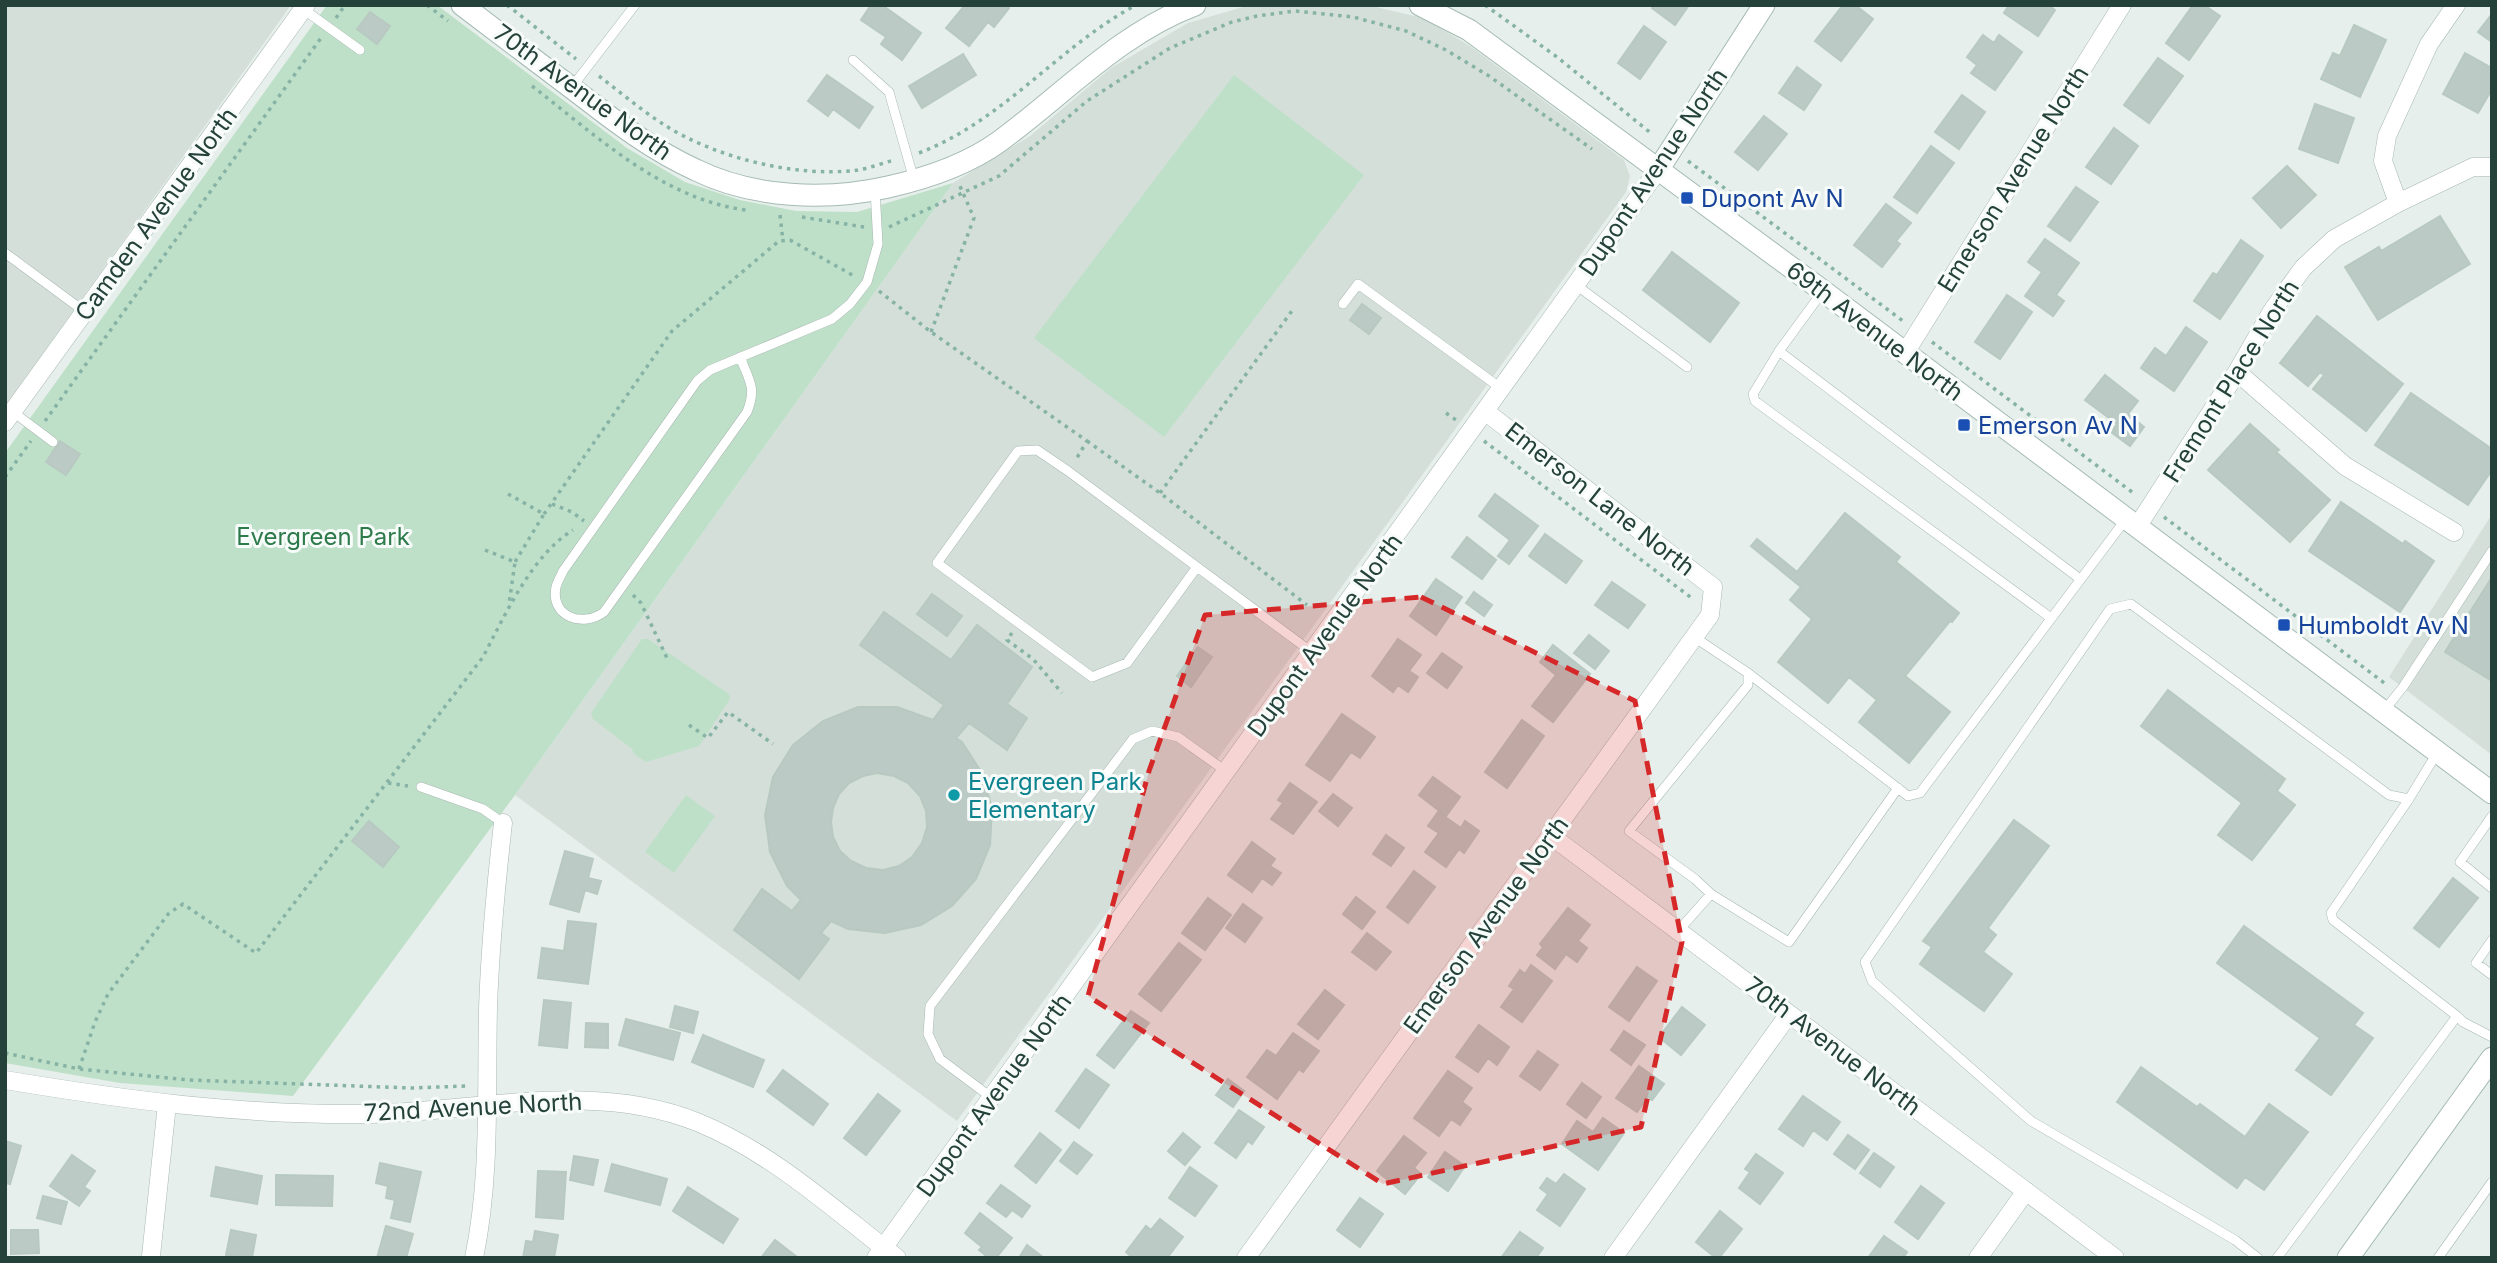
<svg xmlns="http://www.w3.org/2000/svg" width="2497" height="1263" font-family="Inter,sans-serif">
<rect width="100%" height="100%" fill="#e6efeb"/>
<path fill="#d4dfda" d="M5 5H291L5 407Z
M1250 5H1367L1423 18 1470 46 1624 160 1630 176 1626 192 957 1121 515 795 953 183 1030 136 1111 68 1188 23Z
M2492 514V755L2389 677Z"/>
<path fill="#bfe0c8" d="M327 5H437L627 148 685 182 740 200 796 211 857 212 953 183 515 795 293 1096 120 1083 5 1063V453Z
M1234 75 1364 175 1164 437 1034 338Z
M642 639H648L729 694 730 699 699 746 646 762 634 754 632 749 593 719 591 713Z
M686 795 715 816 674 873 645 852Z"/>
<path fill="#bbcac4" stroke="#b8c9c2" stroke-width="2" fill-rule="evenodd" d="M871 5H882L921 33 902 60 881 44 886 37 861 20Z
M965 5H1006L1009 8 994 27 988 22 969 46 946 28Z
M1654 5H1689L1675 25 1652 8Z
M1843 5H1855L1873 19 1841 61 1815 41Z
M2009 5H2048L2055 10 2038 36 2004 13Z
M2193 5H2204L2220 16 2189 60 2166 43Z
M370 12 390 26 377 44 357 29Z
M2492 14V42L2478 32Z
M2354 25 2386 40 2360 97 2321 79 2333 53 2340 56Z
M1644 26 1666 42 1640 79 1618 63Z
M1983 35 1994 43 1999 35 2022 52 1995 90 1971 73 1977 65 1967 57Z
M2465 53 2492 68V89L2478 113 2443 94Z
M963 54 976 75 922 108 909 86Z
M2158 58 2183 76 2149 123 2124 105Z
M1797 67 1821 85 1804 110 1779 93Z
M827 75 873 107 859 128 833 109 828 116 808 101Z
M1962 95 1985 112 1959 149 1935 132Z
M2315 104 2354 118 2338 163 2299 149Z
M1764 116 1787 134 1758 170 1735 152Z
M2114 128 2138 146 2111 184 2086 167Z
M1931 146 1954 163 1917 213 1894 197Z
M2287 166 2316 195 2281 228 2253 198Z
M2076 187 2098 202 2070 241 2048 226Z
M1886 204 1911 223 1896 241 1900 244 1882 267 1854 245Z
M2440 216 2470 264 2378 320 2345 267 2379 247 2381 251Z
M2045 239 2079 263 2056 295 2064 301 2053 316 2025 296 2042 272 2028 262Z
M2241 240 2263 256 2220 319 2194 301 2213 273 2217 275Z
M1672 252 1739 303 1710 342 1643 290Z
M2007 295 2032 312 2000 359 1975 342Z
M1362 304 1381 318 1369 334 1350 320Z
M2317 316 2403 384 2366 431 2313 389 2324 375 2320 372 2308 386 2280 363Z
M2186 327 2207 342 2174 391 2141 368 2155 348 2166 356Z
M2105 375 2138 401 2128 414 2144 427 2130 446 2111 432 2117 424 2085 400Z
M2411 393 2492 449V470L2468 505 2375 445Z
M2250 424 2279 450 2276 452 2330 500 2290 542 2208 470Z
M60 441 80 454 66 475 46 462Z
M1495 494 1538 526 1509 564 1498 556 1510 540 1479 516Z
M2341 502 2403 544 2405 541 2434 561 2400 612 2309 551Z
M1845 513 1900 557 1896 562 1959 613 1952 622 1950 621 1905 676 1950 712 1909 763 1859 722 1877 700 1849 677 1828 703 1778 662 1812 619 1790 600 1801 587 1751 546 1757 539 1797 572Z
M1545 534 1582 561 1566 583 1529 556Z
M1467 537 1496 560 1482 579 1452 557Z
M2492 577V681L2445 652Z
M1436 579 1462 597 1436 635 1410 616Z
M1612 582 1645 605 1628 628 1595 605Z
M1474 592 1492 605 1484 616 1466 603Z
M932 594 962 616 947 636 917 614Z
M884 612 951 660 977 625 1032 667 1007 704 1027 718 1007 750 969 723 956 738 962 742 982 773 992 808 990 845 976 879 952 906 921 925 885 933 848 929 831 921 821 933 829 939 799 979 734 930 762 889 792 911 801 900 787 886 770 852 765 815 773 777 793 745 823 721 858 707H897L933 720 944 705 860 645ZM877 773 894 776 908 783 920 796 926 811 927 827 922 843 912 857 899 866 883 870 866 868 851 861 840 851 833 837 831 822 833 808 839 794 849 783 863 776Z
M1589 635 1609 651 1595 669 1574 653Z
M1398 639 1421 655 1409 671 1418 677 1408 692 1398 685 1393 692 1372 676Z
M1553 645 1590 674 1553 722 1532 706 1556 675 1540 662Z
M1198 647 1212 657 1191 687 1177 676Z
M1442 653 1462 667 1447 688 1427 673Z
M2168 690 2285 779 2277 791 2295 805 2252 860 2218 835 2242 803 2141 726Z
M1342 714 1375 737 1360 758 1351 752 1330 781 1306 765Z
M1522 720 1544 736 1507 788 1485 772Z
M1433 777 1460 797 1446 816 1419 795Z
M1290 783 1317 802 1293 834 1271 819 1283 803 1278 800Z
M1333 794 1352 808 1338 826 1319 811Z
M1438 812 1461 828 1465 821 1479 831 1464 853 1459 849 1446 867 1425 852 1439 833 1428 826Z
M2014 820 2049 846 1988 928 1996 935 1983 952 2012 974 1984 1011 1920 964 1932 947 1923 941Z
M369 821 399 847 383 867 352 841Z
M1386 835 1404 848 1391 866 1373 854Z
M1252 842 1275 859 1270 866 1281 873 1272 885 1262 878 1252 892 1228 875Z
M565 851 593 859 588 878 601 881 597 894 585 890 579 912 550 904Z
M1414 871 1435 887 1408 923 1387 907Z
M2453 878 2478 898 2439 947 2414 928Z
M1356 897 1375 912 1362 929 1343 914Z
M1208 898 1231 915 1205 950 1182 933Z
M1243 904 1262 918 1245 942 1226 928Z
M1568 908 1590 925 1578 941 1587 948 1577 962 1566 954 1555 969 1537 955 1543 947 1540 944Z
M568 921 596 924 588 984 538 978 542 948 564 951Z
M2244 926 2363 1013 2354 1025 2373 1038 2331 1095 2296 1070 2320 1038 2217 963Z
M1367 933 1391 952 1376 970 1352 952Z
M1179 943 1201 960 1161 1011 1139 994Z
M1531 965 1552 981 1522 1022 1501 1007 1514 989 1509 986 1520 970 1525 974Z
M1637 967 1657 981 1629 1021 1609 1007Z
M1325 990 1344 1005 1318 1039 1298 1024Z
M544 1000 571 1003 567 1048 539 1045Z
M675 1006 698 1012 693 1033 670 1027Z
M1682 1007 1705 1025 1681 1055 1659 1037Z
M1131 1011 1149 1023 1114 1068 1097 1055Z
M626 1019 680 1033 673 1060 619 1045Z
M586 1023 608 1024V1048L585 1047Z
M1479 1025 1509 1047 1497 1065 1488 1058 1478 1072 1456 1057Z
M1624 1031 1645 1045 1631 1065 1611 1050Z
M1293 1033 1319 1051 1303 1072 1299 1069 1277 1099 1247 1077 1267 1050 1276 1056Z
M703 1035 764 1060 753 1087 692 1062Z
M1538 1051 1558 1065 1540 1090 1520 1076Z
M1639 1066 1664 1084 1652 1100 1648 1097 1637 1112 1616 1098Z
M2141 1067 2197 1107 2200 1104 2245 1137 2269 1104 2308 1132 2264 1190 2245 1177 2237 1188 2117 1102Z
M1086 1069 1109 1085 1079 1128 1056 1111Z
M783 1070 828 1104 813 1125 767 1091Z
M1448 1071 1472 1088 1462 1102 1471 1109 1460 1125 1451 1119 1439 1136 1414 1118Z
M1228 1079 1244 1091 1233 1107 1216 1095Z
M1582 1083 1601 1097 1586 1118 1567 1104Z
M878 1094 900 1111 866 1155 844 1138Z
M1803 1096 1840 1122 1827 1140 1813 1130 1803 1146 1779 1129Z
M1239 1110 1264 1127 1252 1144 1248 1141 1236 1158 1215 1143Z
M1603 1118 1624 1133 1598 1170 1562 1144 1577 1121 1593 1132Z
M1040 1133 1061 1150 1036 1183 1015 1166Z
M1183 1133 1200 1147 1185 1165 1168 1151Z
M1848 1135 1869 1150 1855 1169 1834 1154Z
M1404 1136 1426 1153 1414 1168 1421 1174 1405 1194 1377 1171Z
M5 1141 21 1146 10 1184 5 1183Z
M1074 1142 1092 1155 1077 1174 1060 1161Z
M1445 1152 1465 1166 1448 1191 1428 1177Z
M1874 1153 1894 1167 1880 1187 1860 1173Z
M1756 1154 1783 1173 1760 1204 1739 1188 1750 1172 1745 1169Z
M72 1155 95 1171 84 1187 90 1191 79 1206 50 1186Z
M574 1156 598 1160 593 1185 570 1180Z
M380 1163 421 1172 410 1222 391 1218 395 1200 386 1198 388 1186 376 1183Z
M612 1164 667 1179 660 1205 605 1191Z
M216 1167 262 1176 257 1204 211 1196Z
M1190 1167 1217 1186 1195 1216 1169 1198Z
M538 1171 566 1172 563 1219 536 1217Z
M1564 1174 1585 1189 1560 1226 1537 1210 1548 1194 1540 1188 1547 1178 1556 1184Z
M276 1175 333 1176 332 1206 276 1205Z
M1001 1185 1030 1206 1022 1217 1012 1210 1006 1217 987 1203Z
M1921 1186 1944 1203 1918 1239 1895 1222Z
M688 1187 738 1219 723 1243 673 1211Z
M43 1196 67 1202 61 1224 37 1218Z
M1360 1198 1383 1214 1360 1247 1337 1230Z
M1720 1211 1742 1229 1719 1258H1716L1696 1242Z
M980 1213 1012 1238 996 1258H989L979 1250 982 1247 965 1233Z
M1160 1219 1183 1237 1167 1258H1133L1126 1252 1146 1226 1151 1230Z
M386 1226 413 1234 406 1258H377Z
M11 1230H38L39 1253 11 1254Z
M231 1230 256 1235 252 1258 226 1255Z
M535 1231 558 1235 554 1258H523L526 1241 533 1242Z
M1520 1232 1543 1248 1536 1258H1501Z
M1884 1236 1907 1252 1903 1258H1868Z
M775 1240 797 1257V1258H761Z
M1027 1245 1044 1258H1019Z"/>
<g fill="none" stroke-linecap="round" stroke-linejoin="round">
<g stroke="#a8b8b2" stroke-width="10">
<path id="lane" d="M303 9 360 50
M853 60 889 92 914 180
M572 87 635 5
M5 253 85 312
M1576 285 1687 367
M1823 291 1779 351 2080 579
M1343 304 1358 284 1502 389
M1779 351 1753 394 1755 401 2051 618
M740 357C749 380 757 388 747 412L604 612C583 628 550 617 556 587 557 582 561 576 563 571L697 381 710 370 832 319 850 304 867 282 878 244 875 190
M13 412 53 442
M1197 567 1127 663 1092 677 937 563 1018 451 1037 450 1068 471 1313 653
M1694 637 1748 673 1908 796 1920 793 2126 519
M1748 673V685L1629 831 1695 879 1711 894 1789 942 1898 788
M2383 712 2403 687 2492 551
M2437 753 2409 799 2331 913 2333 920 2457 1016
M421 787 483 809 503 823
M2492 816 2460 862 2492 888
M1679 930 1711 894
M2492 940 2476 963 2492 975
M992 1098 940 1059 928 1034 930 1006 1133 739 1152 731 1178 737 1227 772
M2258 1258 2235 1240 2031 1121 1872 981 1865 962 2110 609 2131 604 2389 795 2409 799
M2277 1258 2457 1016 2463 1022 2492 1037
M2438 1258 2492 1182"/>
</g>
<g stroke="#a8b8b2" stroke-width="19">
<path id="street" d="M2398 203 2383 161 2387 136 2429 44 2456 5
M1905 353 2122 5
M2237 372 2345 466 2454 532
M5 422 306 5
M2137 527 2237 372 2272 311 2303 268 2334 239 2398 203 2473 167H2492
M1550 835 2115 1258
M5 1080C125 1100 240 1115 362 1114 473 1113 590 1079 697 1122 773 1153 833 1209 897 1258
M151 1256 167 1104
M474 1258C491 1176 486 1092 488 1009 490 946 496 885 503 823
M876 1258 1658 170
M1246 1258 1710 615 1713 587 1486 412
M1613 1258 1789 1014
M1978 1258 2026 1191"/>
</g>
<g stroke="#a4bbb3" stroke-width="23">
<path id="secondary" d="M462 5C502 35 541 65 581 95 617 123 654 151 696 170 753 198 827 201 888 187 928 178 967 165 1000 141 1064 94 1120 33 1195 5
M1420 5 1469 30 1823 291 2492 793
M1658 170 1764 5
M2348 1258 2492 1058"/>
</g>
<path stroke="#86b3a5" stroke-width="3.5" stroke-dasharray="3.5 5" stroke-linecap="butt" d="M427 5 448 21
M507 5 576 59
M1485 5 1557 57 1652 134
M336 18 345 5
M599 76C620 92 641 110 663 124 715 158 797 178 858 170 870 168 883 163 894 160
M532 86C597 136 662 199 746 210
M919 153C1003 121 1058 47 1136 5
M1688 161 1903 321
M780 215 783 241
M802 217 864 227
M889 227 999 176 1087 101 1170 48 1232 22 1257 16 1295 11 1353 17 1406 31 1446 50 1489 76 1592 149
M879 291 931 332 1087 441 1075 461
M931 332 974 218 959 184
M1932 342 2136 495
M1446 413 1456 420
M45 421 321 38
M1087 441 1160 493 1307 605
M1484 441 1693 599
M5 477 31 441
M1160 493 1294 308
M508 494 544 514 515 562
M552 504 572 512 584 521
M544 514 672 331 779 241 790 240 854 276
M2164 517 2387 685
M485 550 515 562 509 604
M633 595 641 603 667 658
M1012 633 1007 640 1033 659 1062 693
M689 725 708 738 728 712 773 744
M388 783 408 786
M5 1053 79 1069 189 1080 411 1088 466 1086
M79 1069 95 1022 108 994 169 913 183 904 256 953 483 657C505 615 532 555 573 530"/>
<use href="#lane" stroke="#fff" stroke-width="9"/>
<use href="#street" stroke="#fff" stroke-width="18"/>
<use href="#secondary" stroke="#fff" stroke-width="21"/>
</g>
<path fill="#d62828" fill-opacity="0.2" stroke="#d62828" stroke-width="5" stroke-dasharray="14 9" stroke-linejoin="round" d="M1421 597 1635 701 1682 942 1641 1127 1383 1184 1088 996 1149 771 1205 615Z"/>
<g fill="#1a4fb4" stroke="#f7fbf9" stroke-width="2.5">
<rect x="1680" y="191" width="14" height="14" rx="3.5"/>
<rect x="1957" y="418" width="14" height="14" rx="3.5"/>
<rect x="2277" y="618" width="14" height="14" rx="3.5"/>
</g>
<circle fill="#0f9aa8" stroke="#f7fbf9" stroke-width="2.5" cx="954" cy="795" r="7"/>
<g text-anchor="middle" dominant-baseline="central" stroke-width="6" stroke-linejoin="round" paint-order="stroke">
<g font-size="24" fill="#24423a" stroke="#f7fbf9">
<text transform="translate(583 92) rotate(36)">70th Avenue North</text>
<text transform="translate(1653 172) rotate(-56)">Dupont Avenue North</text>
<text transform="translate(2013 179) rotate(-58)">Emerson Avenue North</text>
<text transform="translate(156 214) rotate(-54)">Camden Avenue North</text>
<text transform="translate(1875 331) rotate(37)">69th Avenue North</text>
<text transform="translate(2231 381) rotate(-58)">Fremont Place North</text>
<text transform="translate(1600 499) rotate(38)">Emerson Lane North</text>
<text transform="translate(1325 635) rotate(-54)">Dupont Avenue North</text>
<text transform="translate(1486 925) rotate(-54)">Emerson Avenue North</text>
<text transform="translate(1833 1046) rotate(37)">70th Avenue North</text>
<text transform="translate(994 1095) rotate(-54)">Dupont Avenue North</text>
<text transform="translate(473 1107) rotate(-3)">72nd Avenue North</text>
</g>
<g font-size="24" fill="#164399" stroke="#f7fbf9" text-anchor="start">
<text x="1701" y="198">Dupont Av N</text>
<text x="1978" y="425">Emerson Av N</text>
<text x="2298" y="625">Humboldt Av N</text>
</g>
<g font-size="24" fill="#2d7a4b" stroke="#f7fbf9">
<text x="323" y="536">Evergreen Park</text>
</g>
<g font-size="24" fill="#0d838f" stroke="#f7fbf9" text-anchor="start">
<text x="968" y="781">Evergreen Park<tspan x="968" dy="28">Elementary</tspan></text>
</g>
</g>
<rect width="2497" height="1263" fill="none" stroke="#24423a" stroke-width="14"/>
</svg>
